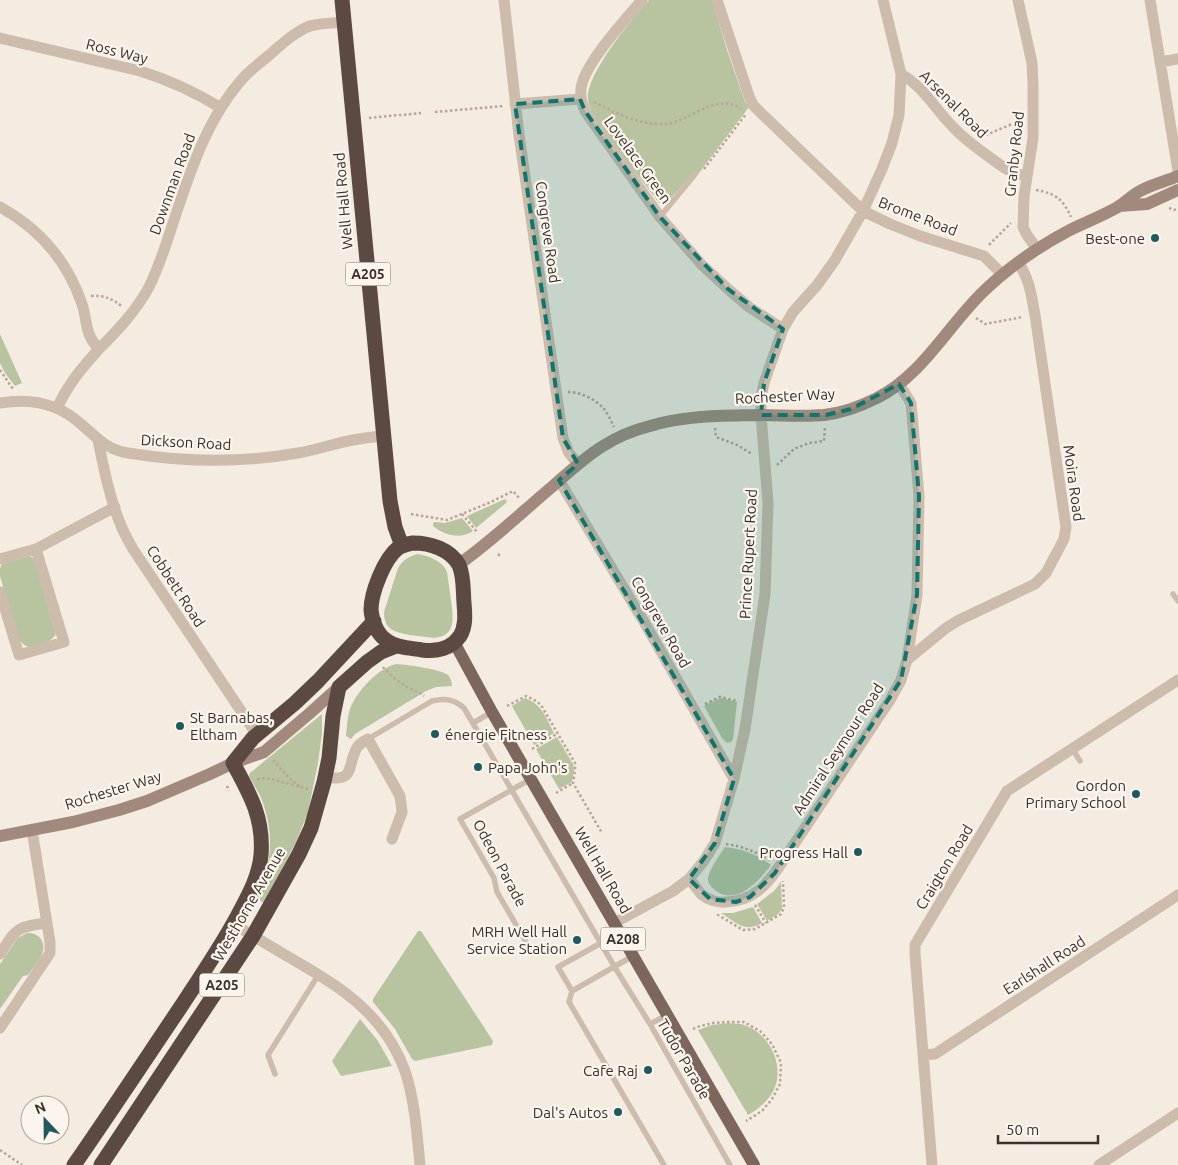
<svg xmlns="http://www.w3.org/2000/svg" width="1178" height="1165" font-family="Ubuntu,sans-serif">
<rect width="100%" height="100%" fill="#f4ebe1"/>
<path fill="#b8c4a0" d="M649 0H712L727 50 745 102 749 107 699 173 695 171 666 204 659 203C639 176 617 151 599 123 595 116 588 108 588 99 586 74 632 19 649 0Z
M0 334 22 383 15 386 5 373 0 363Z
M505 499 507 502 506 503 476 528 467 516Z
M462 518 473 531C460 540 444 535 433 526V523L435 522 445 523Z
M418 554C429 556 443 561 447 572 448 581 450 591 451 600 453 617 457 636 434 638 426 637 418 636 410 635 395 632 384 630 384 612L398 568C403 560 409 556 418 554Z
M30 556 34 559 56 634C51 642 37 650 26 646 22 644 20 640 17 637L0 576V568L2 564Z
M397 664C408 665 440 669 448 675 451 678 452 682 452 686L436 687 426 691 355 734 351 739 346 736C347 727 347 718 350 709 356 692 379 667 397 664Z
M525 698C543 705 546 718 554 733L534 745 512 706Z
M721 698 737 702 733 739 731 742 727 743 722 738 704 706 707 704Z
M322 714V733L318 763 308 812 296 842 264 903 256 898C271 866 275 838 263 803 260 793 253 785 249 776L250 773Z
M557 737 573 764 574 770 572 782 559 789 536 749Z
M725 847C742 849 757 854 771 865 759 881 737 906 716 891 712 888 707 883 708 878 709 870 720 854 725 847Z
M781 882 782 909 778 914 767 921 757 904 774 891Z
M753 907 762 923C744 933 737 923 721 913H733Z
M418 931H421L493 1041 492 1045 415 1061 412 1059 395 1029 373 1002V999Z
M27 933C33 933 37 934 41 939 49 952 35 965 28 975L23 976 0 1009V964L18 938Z
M360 1019 378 1041 392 1066 341 1076 332 1061Z
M729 1023C734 1024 740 1023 744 1025 767 1032 783 1061 776 1084 772 1098 760 1108 748 1115L698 1030 712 1025Z"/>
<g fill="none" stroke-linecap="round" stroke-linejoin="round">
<path stroke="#b9a596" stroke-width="2.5" stroke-dasharray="2.5 2.5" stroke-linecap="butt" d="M594 102C616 113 638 125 664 124 690 123 715 91 741 109
M435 112 504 106
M369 118 421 113
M982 138 983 136 1022 120
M704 169 746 114
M1036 190C1056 194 1062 198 1071 217
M1169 208 1174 210 1178 208
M989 245 1011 223
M91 296C105 295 112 299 123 307
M976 318 985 324 1023 317
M0 370 13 389
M568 392C580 392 596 399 604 409 608 414 611 421 614 427
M715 428 716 437 737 445 752 454
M777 465 794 449 809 443 824 441 825 426
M411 514 447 520 491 502 513 491 520 499
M462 514 478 533
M498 554 500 556
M383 667C390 675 399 683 409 688 414 691 419 692 424 696
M705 704 720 697 737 701
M507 706 526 696 536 701 541 705 575 763V770L573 783 602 833
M532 749 558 733
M273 760C282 770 290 780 301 787
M257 779 266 778 275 780 308 789
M227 786 229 791
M556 793 573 783
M726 844C742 846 756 852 770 860
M755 905 766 923
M718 914V915L743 930 755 929 781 914 784 907 783 881
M693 1029 697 1027 713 1023 728 1022H744L760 1031 772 1044 781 1063 780 1084 772 1099 762 1111 746 1121
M0 1150 22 1165"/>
<path stroke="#cdbbac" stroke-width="5.5" d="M660 217 696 173
M1173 594 1178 601
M473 723 492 712
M368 739 432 701C445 698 454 699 464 708L614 966 650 1024 730 1165
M1072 748 1080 761
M619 933 558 967 572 991 569 1002 664 1165
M529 947 497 892 494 878 460 819 531 779
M572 991 633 956
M650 1024 667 1015
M275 1074 268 1055 319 974"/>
<path stroke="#cdbbac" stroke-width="11" d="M504 0 519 135 563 438 569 453 578 464
M642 0C626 19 583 65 581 89 580 97 582 104 585 111L660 217 702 265 728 289 749 307 783 329
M717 0 749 96 753 105 762 114 863 211 890 224 920 236 984 256 1002 274
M883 0 901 74C924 87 935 109 953 127 964 139 978 149 992 159 1003 167 1012 174 1026 176
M1018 0 1032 63 1033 84V138L1024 196 1023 227 1027 235 1037 249
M1150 0 1178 171
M0 38 140 71C169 80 195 92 221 108
M1160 62 1178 59
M515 104 580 99
M0 207C40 229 67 260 82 304 88 322 84 334 99 349 81 369 69 383 57 408
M99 349C118 330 136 311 149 287 159 267 166 245 173 223 190 172 207 118 244 77 251 70 259 63 267 57 280 46 294 32 310 26 320 23 333 23 344 22
M0 403C30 398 58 403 81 424 96 437 107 450 128 453 183 462 243 463 298 453 317 450 335 443 353 440 363 438 373 437 383 436
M98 440C104 470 110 500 122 528 125 535 129 542 133 549L257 735
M559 480 644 622 734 779
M0 559 36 549 115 507
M0 592 19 655 64 642 36 549
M907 660 946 628 959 620 1035 584 1046 573 1064 539 1066 527 1035 315C1031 294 1030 280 1018 262
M326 777C357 783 346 764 358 746 361 743 364 741 368 739L400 796 402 812 392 839
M689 879C693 883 697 889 701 894 708 900 718 903 726 902 752 901 765 887 779 867L890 700 901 680 907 660 917 595 919 496 911 403 899 384
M614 923 673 891 689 879 703 862 715 843 734 779 745 729 765 594 768 503 761 415V398L764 383 783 329 793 312 818 284 835 260 863 211 882 169 892 143 899 115 901 74
M233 924C253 936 272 947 292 959 342 988 384 1014 405 1071 415 1101 417 1134 420 1165
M0 954C17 928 16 927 47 923
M0 1028 50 953V942L32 830
M924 1055 935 1054 1178 895
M932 1165 915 954V945L919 938 1007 791 1178 680
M1099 1165 1178 1113"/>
<path stroke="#a18a7d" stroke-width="12" d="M1119 206 1147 204 1178 190
M458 565C492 541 522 512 553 486 569 472 585 457 603 446 617 437 634 430 650 426 685 415 724 416 760 415 781 415 803 417 824 415 842 413 861 406 877 398 923 375 948 325 985 290 1009 267 1038 247 1068 231 1084 223 1102 216 1118 207 1126 202 1133 194 1142 190 1153 184 1167 181 1178 176
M0 836 73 822 119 810 147 801 210 774 233 763 264 752 310 713 339 687"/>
<path stroke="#7d675c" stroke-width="12" d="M454 642 492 712 754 1165"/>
<path stroke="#5c4a42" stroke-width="15" d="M342 0 390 501 395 527 402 546
M413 543C430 543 450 549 459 565 464 576 463 591 464 603 465 615 466 626 460 636 451 649 436 652 422 650 410 648 396 648 386 640 377 634 372 621 371 610 371 593 384 559 398 548 403 545 407 544 413 543Z
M74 1165C110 1113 145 1060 180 1008 200 977 221 947 238 915 248 896 259 877 261 855 264 818 250 794 233 763L253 738 295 703 318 681 374 621
M101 1165 253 936 299 854 311 828 324 782 329 758 333 716 339 687 367 662 381 652 396 646"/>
</g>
<path fill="#0f766e" fill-opacity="0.2" stroke="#0f766e" stroke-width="4" stroke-dasharray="10 6" stroke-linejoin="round" d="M580 99 585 111 660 217 728 289 783 329 764 383 761 415H826L851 409 899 384 911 403 919 496 917 595 901 680 775 873 750 897 736 902 710 899 689 879 715 843 734 779 559 480 578 464 563 438 515 104Z"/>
<g fill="#1f5a5e" stroke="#fbf5ee" stroke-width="2">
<circle cx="1155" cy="238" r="5"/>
<circle cx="180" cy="726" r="5"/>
<circle cx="435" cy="734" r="5"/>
<circle cx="478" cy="767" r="5"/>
<circle cx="1136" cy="794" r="5"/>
<circle cx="858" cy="852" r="5"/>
<circle cx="577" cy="940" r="5"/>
<circle cx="648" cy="1070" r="5"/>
<circle cx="618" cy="1112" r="5"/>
</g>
<g text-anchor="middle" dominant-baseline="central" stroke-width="4.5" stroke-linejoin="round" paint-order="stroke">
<g fill="#fbf5ee" stroke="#756b66" stroke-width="1">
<rect x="345.5" y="262.5" width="45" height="23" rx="4"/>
<rect x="600.5" y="927.5" width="45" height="23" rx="4"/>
<rect x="199.5" y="973.5" width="45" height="23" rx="4"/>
</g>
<g font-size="14" font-weight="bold" fill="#3b302b">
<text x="368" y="274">A205</text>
<text x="623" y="939">A208</text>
<text x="222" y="985">A205</text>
</g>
<g font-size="15" fill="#3b302b" stroke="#fbf5ee">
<text transform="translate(117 51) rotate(14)">Ross Way</text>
<text transform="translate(954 104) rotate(45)">Arsenal Road</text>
<text transform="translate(1014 154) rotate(-84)">Granby Road</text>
<text transform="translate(638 160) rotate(54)">Lovelace Green</text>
<text transform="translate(172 184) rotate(-70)">Downman Road</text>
<text transform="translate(343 201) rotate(-95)">Well Hall Road</text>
<text transform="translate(918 216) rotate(21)">Brome Road</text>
<text transform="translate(548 232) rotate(82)">Congreve Road</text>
<text transform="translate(785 396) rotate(-3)">Rochester Way</text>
<text transform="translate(186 442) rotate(3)">Dickson Road</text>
<text transform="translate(1074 483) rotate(82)">Moira Road</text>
<text transform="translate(748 554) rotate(-87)">Prince Rupert Road</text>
<text transform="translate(176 586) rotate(57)">Cobbett Road</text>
<text transform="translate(661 622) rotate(60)">Congreve Road</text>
<text transform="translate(838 749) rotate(-57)">Admiral Seymour Road</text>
<text transform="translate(113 790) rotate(-17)">Rochester Way</text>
<text transform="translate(500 863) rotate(62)">Odeon Parade</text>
<text transform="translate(944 867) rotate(-59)">Craigton Road</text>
<text transform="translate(603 870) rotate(60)">Well Hall Road</text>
<text transform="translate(249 904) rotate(-60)">Westhorne Avenue</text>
<text transform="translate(1044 965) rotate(-33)">Earlshall Road</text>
<text transform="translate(684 1059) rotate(60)">Tudor Parade</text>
</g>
<g font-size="15" fill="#3b302b" stroke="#fbf5ee" text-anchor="end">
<text x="1145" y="238">Best-one</text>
<text x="190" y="717" text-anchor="start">St Barnabas,<tspan x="190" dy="17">Eltham</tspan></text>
<text x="445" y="734" text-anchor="start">énergie Fitness</text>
<text x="488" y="767" text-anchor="start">Papa John's</text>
<text x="1126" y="785">Gordon<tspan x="1126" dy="17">Primary School</tspan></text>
<text x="848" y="852">Progress Hall</text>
<text x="567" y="931">MRH Well Hall<tspan x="567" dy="17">Service Station</tspan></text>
<text x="638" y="1070">Cafe Raj</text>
<text x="608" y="1112">Dal's Autos</text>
</g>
</g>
<g transform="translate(45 1120) rotate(338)"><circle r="24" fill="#fbf5ee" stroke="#aea6a0"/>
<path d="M0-4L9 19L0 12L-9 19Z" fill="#1f5a5e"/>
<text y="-8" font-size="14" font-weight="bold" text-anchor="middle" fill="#3b302b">N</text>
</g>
<path d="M998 1135v8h100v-8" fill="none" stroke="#3b302b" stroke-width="2.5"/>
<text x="1006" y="1135" font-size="15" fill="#3b302b" stroke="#fbf5ee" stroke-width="4" paint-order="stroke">50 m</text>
</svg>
